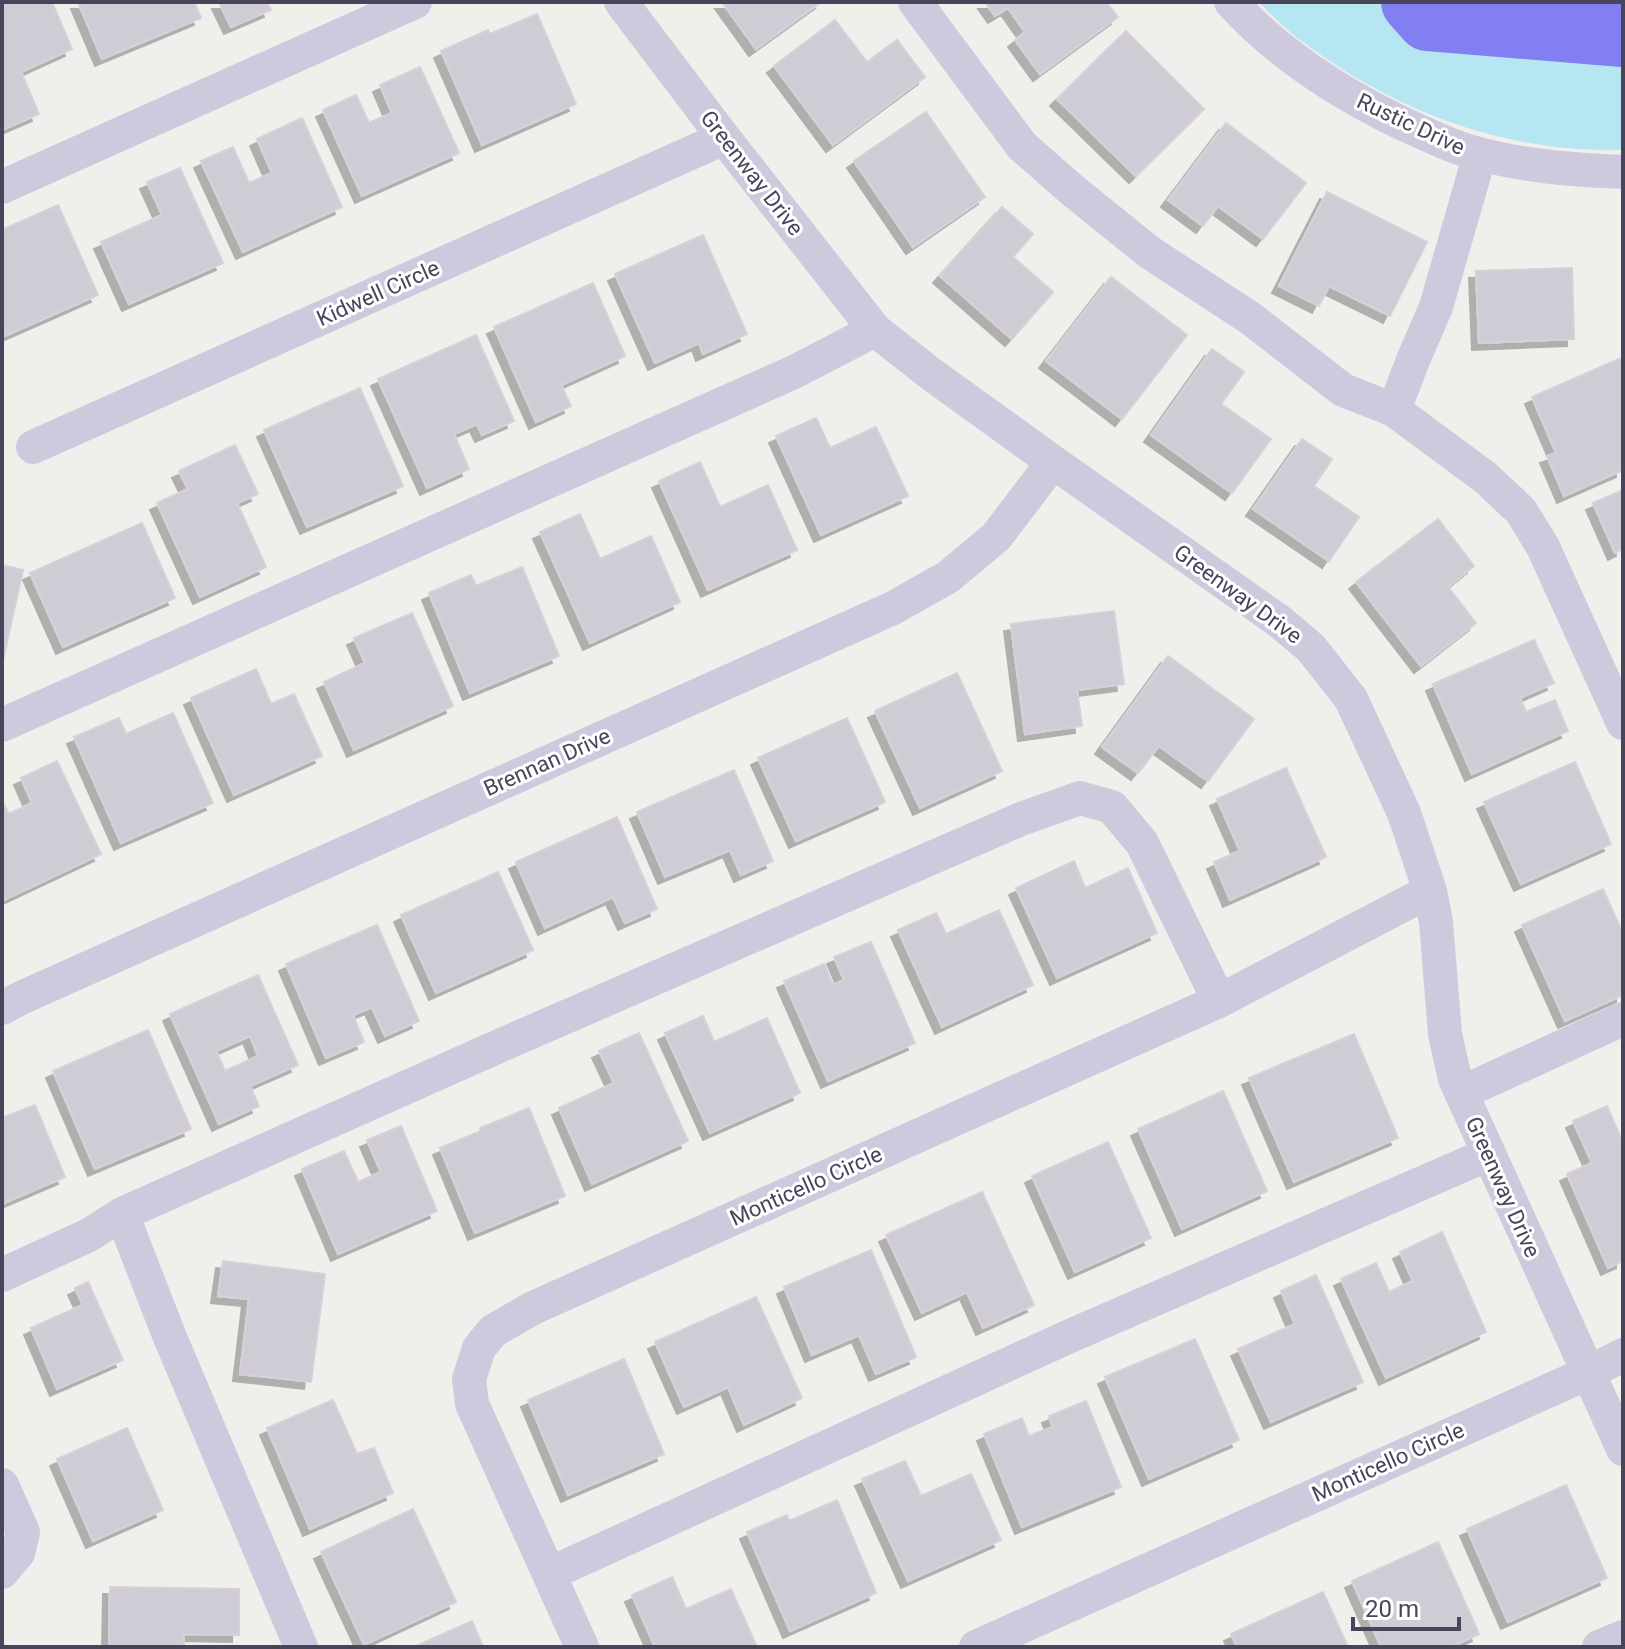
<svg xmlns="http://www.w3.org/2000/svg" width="1625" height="1649" font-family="Roboto,sans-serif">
<defs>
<filter id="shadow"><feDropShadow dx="-7" dy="7" stdDeviation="0" flood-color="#0004"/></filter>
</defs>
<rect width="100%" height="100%" fill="#f0efec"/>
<path fill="#b6e6f2" d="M1258 2H1623V150C1504 153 1393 111 1299 39 1284 28 1271 14 1258 2Z"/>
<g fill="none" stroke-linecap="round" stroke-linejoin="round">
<path stroke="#827ff3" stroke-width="64" d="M1413 2 1428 19 1623 35"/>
</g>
<path fill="#d0ccd5" stroke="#d5d0d9" stroke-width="2" fill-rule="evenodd" filter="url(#shadow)" d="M12 2H52L72 49 21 72 39 114 2 130V6Z
M78 2H194L201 18 102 59Z
M219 2H267L271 10 231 27Z
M722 2H821L756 49Z
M985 2H1106L1118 17 1040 74 1015 40 1025 32 1008 8 995 16Z
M537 14 576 104 482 145 441 51 488 30 490 34Z
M835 20 867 62 897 40 925 77 833 145 774 66Z
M1126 31 1204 109 1136 176 1057 99Z
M420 67 459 153 362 196 323 110 356 95 369 123 392 113 380 85Z
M926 112 985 197 913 247 854 161Z
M302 118 342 207 243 252 201 161 233 147 249 183 272 173 257 139Z
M1226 123 1306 183 1263 239 1218 206 1203 226 1168 200Z
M180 168 223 263 129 304 101 242 162 215 147 182Z
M1327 192 1427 242 1390 316 1329 286 1319 306 1279 286Z
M58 205 98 295 5 336 2 329V230Z
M1002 207 1033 234 1013 257 1053 292 1012 339 940 276Z
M703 235 747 334 703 354 699 343 655 363 615 274Z
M1572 268 1574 339 1479 343 1476 271Z
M1111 277 1187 335 1122 419 1046 361Z
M593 283 625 356 561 385 571 406 536 422 494 327Z
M476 335 514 421 482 435 477 424 454 434 469 469 427 488 378 379Z
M1212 349 1244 372 1221 404 1271 439 1232 493 1151 435Z
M1621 358 1623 362V470L1564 496 1547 456 1556 453 1532 397Z
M360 388 403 486 307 527 264 430Z
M816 418 830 448 876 427 908 496 821 535 776 436Z
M1302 439 1332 459 1314 486 1359 517 1329 561 1253 509Z
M235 445 258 494 237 503 266 567 200 597 157 503 188 489 179 471Z
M700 462 720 507 768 485 797 550 708 590 659 481Z
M1623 490V549L1615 553 1593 503Z
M580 514 600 559 651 536 680 602 590 643 540 532Z
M1438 519 1474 566 1448 587 1476 623 1421 666 1356 582Z
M142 523 175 598 63 647 30 573Z
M2 565 23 570 2 665Z
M522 567 559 656 470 693 429 593 471 575 476 586Z
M1114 611 1124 684 1077 690 1082 726 1025 734 1011 624Z
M412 613 453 706 354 750 324 682 365 663 354 638Z
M1534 640 1554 683 1520 698 1526 712 1555 700 1568 731 1472 774 1433 684Z
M1168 656 1254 719 1208 781 1159 746 1138 773 1102 747Z
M256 669 271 704 294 694 322 756 234 795 191 698Z
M957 673 1002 771 920 808 875 711Z
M173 713 213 803 121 843 74 737 119 718 126 734Z
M847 718 885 802 796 841 758 758Z
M57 761 101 854 4 900 2 895V801L9 814 32 803 21 778Z
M1575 762 1611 844 1521 884 1484 802Z
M1286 768 1326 857 1230 900 1214 862 1240 851 1217 799Z
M734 770 773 861 741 875 730 850 665 877 637 812Z
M617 817 657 909 625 923 613 897 545 928 516 862Z
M1074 861 1085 888 1128 868 1157 933 1057 978 1016 888Z
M498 872 533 950 436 993 401 915Z
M1603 889 1623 934V995L1565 1021 1522 925Z
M999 910 1033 985 942 1027 898 930 936 913 946 934Z
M377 925 419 1021 385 1036 372 1007 353 1015 364 1042 326 1058 286 964Z
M871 942 915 1043 828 1081 784 981 824 964 833 985 844 980 834 957Z
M258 975 298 1065 250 1086 259 1106 219 1124 170 1014ZM250 1036 258 1056 225 1071 216 1051Z
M703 1016 714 1042 767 1018 800 1093 710 1133 665 1033Z
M148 1030 191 1129 95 1169 53 1071Z
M639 1033 688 1141 592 1184 559 1108 614 1083 599 1051Z
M1354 1034 1398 1138 1294 1182 1249 1078Z
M1223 1091 1267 1191 1182 1229 1138 1129Z
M35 1105 65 1177 2 1204V1118Z
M1607 1106 1623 1143V1261L1608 1268 1567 1174 1592 1163 1573 1121Z
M529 1108 565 1196 475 1233 440 1148 481 1131 480 1128Z
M401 1126 437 1211 338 1254 302 1169 344 1151 358 1182 381 1172 367 1140Z
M1108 1142 1151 1238 1075 1272 1032 1176Z
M982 1192 1034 1305 983 1328 967 1292 922 1313 886 1235Z
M1442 1232 1486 1332 1386 1378 1341 1279 1376 1263 1389 1292 1413 1281 1400 1252Z
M871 1250 916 1357 876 1374 859 1335 812 1355 784 1287Z
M223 1261 325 1274 311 1382 240 1374 249 1299 218 1296Z
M1316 1275 1363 1382 1271 1422 1238 1349 1295 1324 1281 1291Z
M88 1282 123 1360 57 1389 31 1328 83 1305 75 1288Z
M756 1297 802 1398 744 1425 728 1387 684 1407 655 1342Z
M1195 1339 1239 1440 1149 1479 1105 1377Z
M624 1359 664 1454 568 1495 528 1400Z
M333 1400 357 1454 374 1448 393 1493 310 1529 267 1428Z
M1086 1401 1121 1487 1022 1527 984 1434 1022 1418 1029 1436 1053 1427 1049 1416Z
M127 1428 163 1510 93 1541 57 1459Z
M905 1461 921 1496 971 1474 1001 1540 908 1581 862 1479Z
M1566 1485 1607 1578 1508 1622 1467 1529Z
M837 1500 876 1593 790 1631 747 1532 787 1515 789 1521Z
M413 1509 456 1602 364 1645 321 1552Z
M1438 1542 1479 1634 1451 1647H1381L1352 1581Z
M672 1577 686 1609 731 1589 757 1647H655L632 1595Z
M110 1587 239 1589V1635L184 1634V1647H109Z
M1323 1592 1348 1647H1237L1231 1634Z
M472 1621 483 1647H414Z"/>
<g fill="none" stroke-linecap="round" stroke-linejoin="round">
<path stroke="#cfc9de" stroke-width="34" d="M621 2 724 138 875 330 931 374 1053 462 1279 621 1311 648 1351 699 1404 813 1430 891 1436 922 1445 1034 1455 1079 1623 1449
M915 2 1022 146 1071 189 1149 252 1250 318 1343 390 1394 410 1413 360 1436 307 1480 154
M1231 2C1282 58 1352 101 1421 132 1437 139 1455 148 1472 152 1521 166 1573 170 1623 172
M2 187 415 2
M1394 410 1486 478 1521 511 1543 547 1623 723
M33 447 724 138
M2 725 794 372 875 330
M2 1008 23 997 893 608 948 577 996 537 1053 462
M1461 1093 1623 1019
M122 1214 169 1335 301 1647
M2 1275 89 1235 122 1214 506 1043 1021 819 1080 798 1112 807 1142 843 1219 1001
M2 1485 23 1532 18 1553 2 1572
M549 1574 1070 1336 1489 1154
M582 1647 472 1404 469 1379 479 1348 493 1331 533 1308 1219 1001 1430 891
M976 1647 1588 1373 1623 1355
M1599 1647 1623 1637"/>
</g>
<g text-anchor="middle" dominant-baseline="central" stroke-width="6" stroke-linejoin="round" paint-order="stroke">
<g font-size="22" fill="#4a445b" stroke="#fff">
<text transform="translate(1411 124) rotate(25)">Rustic Drive</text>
<text transform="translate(752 173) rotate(52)">Greenway Drive</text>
<text transform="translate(378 293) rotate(-24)">Kidwell Circle</text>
<text transform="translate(1238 594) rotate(36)">Greenway Drive</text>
<text transform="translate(547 762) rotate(-24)">Brennan Drive</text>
<text transform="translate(806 1186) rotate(-24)">Monticello Circle</text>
<text transform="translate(1503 1187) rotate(66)">Greenway Drive</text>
<text transform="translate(1388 1462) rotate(-24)">Monticello Circle</text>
</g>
</g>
<rect width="1625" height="1649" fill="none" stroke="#4a445b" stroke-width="8"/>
<path d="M1353 1617v12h106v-12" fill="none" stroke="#4a445b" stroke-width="4"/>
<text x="1365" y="1617" font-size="24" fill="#4a445b" stroke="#ffffff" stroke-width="6" paint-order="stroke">20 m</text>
</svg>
